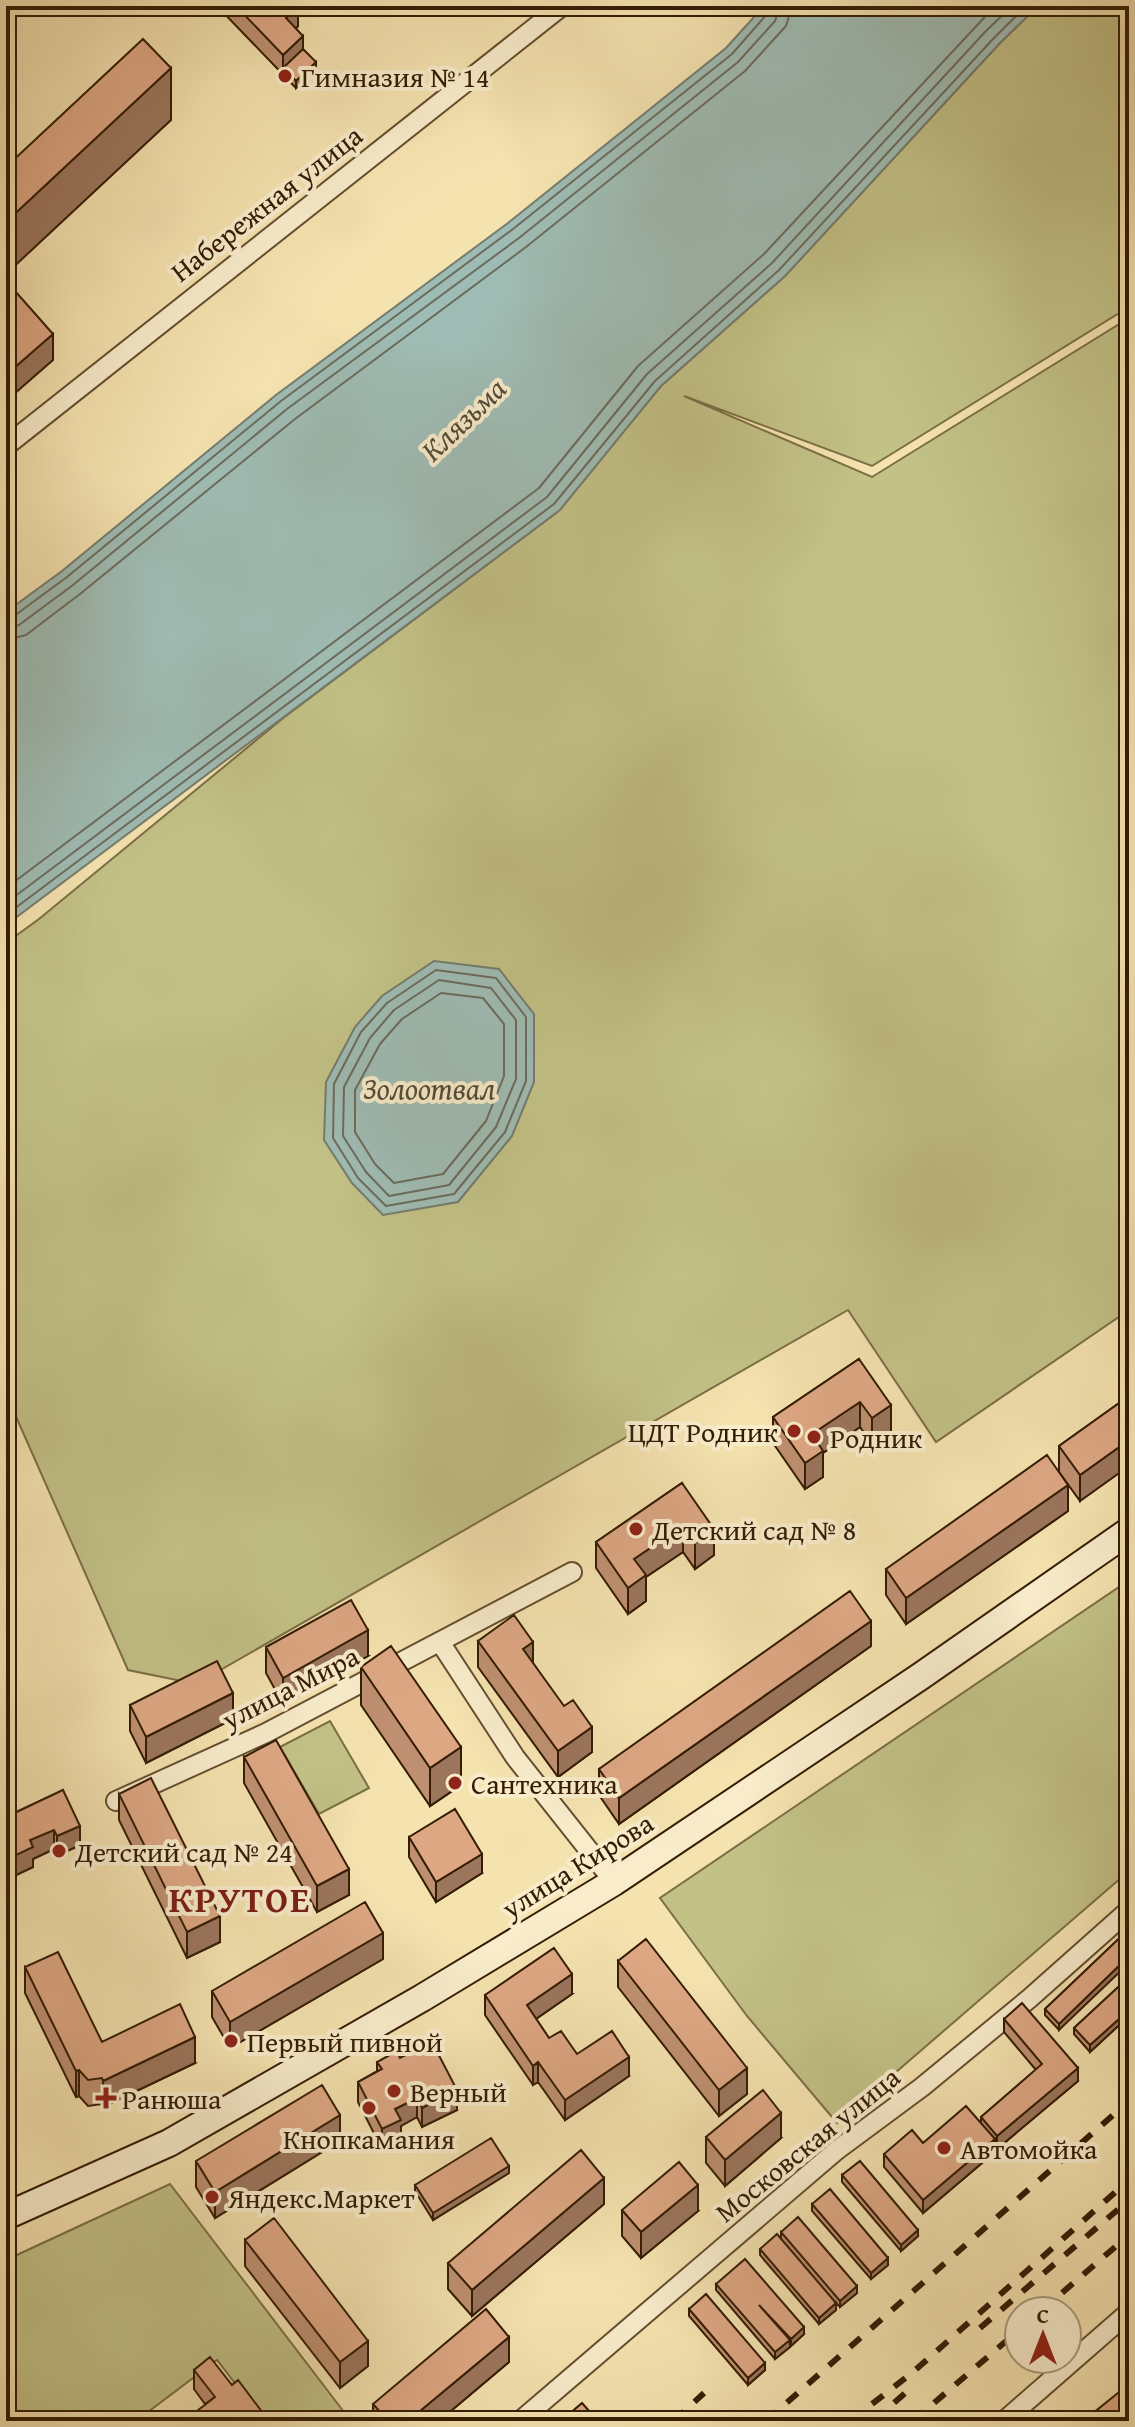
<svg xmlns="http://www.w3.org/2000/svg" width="1135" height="2427" font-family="'Gentium Book Plus',serif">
<rect width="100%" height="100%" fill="#f4e2af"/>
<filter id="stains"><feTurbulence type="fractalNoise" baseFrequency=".0025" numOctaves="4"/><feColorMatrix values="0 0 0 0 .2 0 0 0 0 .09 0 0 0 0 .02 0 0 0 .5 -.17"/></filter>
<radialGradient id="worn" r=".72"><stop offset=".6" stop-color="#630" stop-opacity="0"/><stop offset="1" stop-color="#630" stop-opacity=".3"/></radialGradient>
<path fill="#c2c186" stroke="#7b6e45" stroke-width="2" d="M1038 6H1129V307L872 466 684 396 872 477 1129 318V1310L936 1442 848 1310 196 1684 128 1670 6 1394V943L39 919 282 719 556 513 661 386 785 276 999 44Z
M1122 1585 1129 1597V1871L837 2123 747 2016 660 1898Z
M330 1721 369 1788 319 1814 280 1747Z
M170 2184 347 2416 341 2421H264L217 2360 136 2421H6V2260Z"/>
<path fill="#9fbcb4" stroke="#747c6e" stroke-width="2" d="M764 6H1038L999 44 785 276 661 386 560 510 6 925V612L62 571 276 395 508 223 726 48Z
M434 961 499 969 534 1014V1082L512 1136 458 1202 383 1215 352 1183 324 1140 326 1082 355 1027 382 996Z"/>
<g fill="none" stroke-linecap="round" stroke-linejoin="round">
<path stroke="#6a6c5c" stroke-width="2" d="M6 618 14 616 67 577 281 401 513 229 732 54 767 14 769 6
M6 628 19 625 73 585 287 409 519 238 738 62 775 21 780 6
M6 640 26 635 80 594 295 419 526 247 745 71 786 26 792 6
M6 888 539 488 638 366 764 254 995 6
M6 903 547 497 647 374 772 263 985 32 1012 6
M6 915 554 504 655 381 779 270 993 39 1026 6
M436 970 496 978 526 1017V1081L505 1132 454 1194 386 1206 358 1178 333 1138 334 1084 361 1032 387 1003Z
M439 980 491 988 516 1020V1079L496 1127 449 1185 389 1196 366 1172 343 1136 344 1087 370 1038 394 1010Z
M441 993 483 998 504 1024V1076L486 1121 443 1174 394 1183 375 1164 355 1132V1090L380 1044 402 1019Z"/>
<g stroke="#644e2f" stroke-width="22">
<path id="street" d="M6 446 562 6
M440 1642 515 1757 614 1882
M116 1801 266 1733 572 1572
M520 2421 837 2150 922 2087 1030 1998 1129 1910
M1004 2421 1129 2312"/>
</g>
<g stroke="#341c04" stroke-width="30">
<path id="secondary" d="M6 2216 169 2143 422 1998 614 1882 921 1676 1129 1531"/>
</g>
<use href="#street" stroke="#f8eccb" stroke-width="18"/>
<use href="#secondary" stroke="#f8eccb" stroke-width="26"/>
<path stroke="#341c04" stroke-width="6" stroke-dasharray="14 14" stroke-linecap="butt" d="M1041 2311 1129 2235
M980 2328 1129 2200
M674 2421 704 2393
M766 2421 1129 2101
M850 2421 912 2373 1129 2180
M873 2421 911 2388
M913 2421 1019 2330"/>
</g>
<path fill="#be9071" stroke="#341c04" stroke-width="2" d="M217 6H273L298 26 296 29 303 49 316 69 296 88Z
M859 1359 891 1431 872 1444 860 1427 823 1453V1477L805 1489 773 1443V1417Z
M1129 1396 1080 1501 1059 1472V1446Z
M682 1483 714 1555 695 1569 683 1552 646 1577V1601L628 1614 596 1568V1542Z
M1068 1511 906 1624 886 1595V1569Z
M478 1641 533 1663 592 1752 558 1777 478 1667Z
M871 1646 619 1824 599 1795V1769Z
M266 1647 368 1656 283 1704 266 1673Z
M361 1667 461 1785 430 1806 361 1705Z
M130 1705 233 1719 146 1763 130 1731Z
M244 1757 349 1895 317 1912 244 1783Z
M63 1790 80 1845 57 1856 54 1849 33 1859V1867L10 1878 6 1870V1817Z
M119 1794 220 1942 187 1958 119 1820Z
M409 1837 482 1873 436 1902 409 1857Z
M1129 1929 1059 2030 1045 2015V2009Z
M383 1959 230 2048 212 2017V1991Z
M618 1961 747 2094 719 2116 618 1987Z
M25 1967 102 2042 195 2063 103 2107 102 2104 88 2106 79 2096 76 2097 25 1993Z
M1129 1977V2016L1090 2052 1074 2034V2028Z
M572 1994 536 2019 549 2038 577 2054 629 2076 565 2120 538 2082 533 2085 485 2015V1995Z
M1004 2019 1078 2081 997 2149 995 2146V2152L923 2213 884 2167V2154L923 2143 981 2122V2117L1036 2070 1004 2032Z
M400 2058 457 2110 422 2127 417 2117 401 2126V2139L382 2149 358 2102V2082L377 2071V2062Z
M706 2137 781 2138 725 2186 706 2163Z
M340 2141 215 2218 196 2187V2161Z
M509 2173 433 2220 415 2191V2185Z
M842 2175 918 2236 901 2251 842 2182Z
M604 2204 472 2316 448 2289V2263Z
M812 2204 888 2265 871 2279 812 2211Z
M622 2210 698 2211 641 2258 622 2236Z
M781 2232 857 2293 840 2307 836 2303V2310L819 2324 760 2255V2249L781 2238Z
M245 2240 368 2366 340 2388 245 2266Z
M716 2284 804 2334 791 2346 790 2344V2347L775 2359 716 2290Z
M689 2309 765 2370 748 2385 689 2316Z
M509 2362 439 2421H373V2404Z
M194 2370 232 2385 205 2404 194 2389Z"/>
<path fill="#9b755c" stroke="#341c04" stroke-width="2" d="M298 7V26L286 38V18Z
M303 36V56L283 68V75V55Z
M316 62V69L296 88V81Z
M171 68V120L6 274V222Z
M53 334V360L6 401V375Z
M860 1402V1427L823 1453V1477L805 1489V1463L812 1434Z
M891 1405V1431L872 1444V1418Z
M1129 1440V1466L1080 1501V1475Z
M1068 1485V1511L906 1624V1598Z
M683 1526V1552L646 1577V1601L628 1614V1588L634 1559Z
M714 1529V1555L695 1569V1543Z
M871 1621V1646L619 1824V1798Z
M368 1630V1656L283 1704V1678Z
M533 1642V1668L523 1649Z
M233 1693V1719L146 1763V1737Z
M592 1727V1752L558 1777V1751Z
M461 1747V1785L430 1806V1768Z
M80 1826V1845L57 1856V1836Z
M54 1830V1849L33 1859V1867L10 1878V1858L30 1840Z
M482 1854V1873L436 1902V1882Z
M349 1869V1895L317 1912V1886Z
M220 1916V1942L187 1958V1932Z
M383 1933V1959L230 2048V2022Z
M1129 1956V1963L1059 2030V2024Z
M572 1974V1994L527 2025V2005Z
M1129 2010V2016L1090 2052V2045Z
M195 2037V2063L103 2107V2081Z
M629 2057V2076L565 2120V2100Z
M538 2062V2082L533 2085V2066Z
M747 2068V2094L719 2116V2090Z
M1078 2068V2081L997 2149V2136Z
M79 2070V2096L76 2097V2071Z
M457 2090V2110L422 2127V2108Z
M417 2098V2117L401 2126V2139L382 2149V2129L395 2109Z
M781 2113V2138L725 2186V2160Z
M340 2115V2141L215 2218V2192Z
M995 2139V2152L923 2213V2200Z
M509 2166V2173L433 2220V2213Z
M604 2178V2204L472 2316V2290Z
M698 2185V2211L641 2258V2232Z
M918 2230V2236L901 2251V2245Z
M888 2258V2265L871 2279V2273Z
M857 2286V2293L840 2307V2301Z
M836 2303V2310L819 2324V2318Z
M804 2327V2334L791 2346V2339Z
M509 2337V2362L439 2421H408Z
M790 2340V2347L775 2359V2352Z
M368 2341V2366L340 2388V2362Z
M765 2363V2370L748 2385V2378Z"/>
<path fill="#dda783" stroke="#341c04" stroke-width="2" d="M236 6H273L278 11 284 6H298L286 18 303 36 283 55Z
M143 39 171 68 6 222V167Z
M303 49 316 62 296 81 283 68Z
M15 291 53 334 6 375V299Z
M859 1359 891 1405 872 1418 860 1402 812 1434 823 1451 805 1463 773 1417Z
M1129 1396V1440L1080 1475 1059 1446Z
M1047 1455 1068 1485 906 1598 886 1569Z
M682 1483 714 1529 695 1543 683 1526 634 1559 646 1575 628 1588 596 1542Z
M850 1591 871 1621 619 1798 599 1769Z
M351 1600 368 1630 283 1678 266 1647Z
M514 1615 533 1642 523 1649 564 1706 573 1700 592 1727 558 1751 478 1641Z
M391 1646 461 1747 430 1768 361 1667Z
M217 1661 233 1693 146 1737 130 1705Z
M276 1740 349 1869 317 1886 244 1757Z
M151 1778 220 1916 187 1932 119 1794Z
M63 1790 80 1826 57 1836 54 1830 30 1840 33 1847 10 1858 6 1850V1817Z
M455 1809 482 1854 436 1882 409 1837Z
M365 1902 383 1933 230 2022 212 1991Z
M1129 1929V1956L1059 2024 1045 2009Z
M646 1939 747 2068 719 2090 618 1961Z
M554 1948 572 1974 527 2005 549 2038 561 2031 577 2054 612 2031 629 2057 565 2100 538 2062 533 2066 485 1995Z
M58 1952 102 2042 180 2004 195 2037 103 2081 102 2078 88 2080 79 2070 76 2071 25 1967Z
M1129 1977V2010L1090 2045 1074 2028Z
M1022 2003 1078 2068 997 2136 981 2117 1042 2064 1004 2019Z
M432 2042 457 2090 422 2108 417 2098 395 2109 401 2120 382 2129 358 2082 382 2069 377 2062 397 2051 400 2058Z
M322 2085 340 2115 215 2192 196 2161Z
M763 2090 781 2113 725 2160 706 2137Z
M966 2106 995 2139 923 2200 884 2154 912 2130 923 2143Z
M491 2138 509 2166 433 2213 415 2185Z
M581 2150 604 2178 472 2290 448 2263Z
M860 2161 918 2230 901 2245 842 2175Z
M679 2162 698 2185 641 2232 622 2210Z
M830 2189 888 2258 871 2273 812 2204Z
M798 2217 857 2286 840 2301 781 2232Z
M274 2218 368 2341 340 2362 245 2240Z
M777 2234 836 2303 819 2318 760 2249Z
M745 2259 804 2327 791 2339 759 2305 790 2340 775 2352 716 2284Z
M706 2294 765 2363 748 2378 689 2309Z
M486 2309 509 2337 408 2421H388L373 2404Z
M210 2357 232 2385 238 2380 269 2421H184L215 2397 194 2370Z
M1129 2384V2421H1098L1092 2414Z
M582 2403 598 2421H561Z
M1061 2411 1070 2421H1050Z
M63 2417 65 2421H55Z"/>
<g fill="#8f2418" stroke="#f8eccb" stroke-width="3">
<circle cx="285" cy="76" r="8"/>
<circle cx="794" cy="1431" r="8"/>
<circle cx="814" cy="1437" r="8"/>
<circle cx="636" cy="1529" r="8"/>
<circle cx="455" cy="1783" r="8"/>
<circle cx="59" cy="1851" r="8"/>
<circle cx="231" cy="2041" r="8"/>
<circle cx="394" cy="2091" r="8"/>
<path d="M102 2086h8v8h8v8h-8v8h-8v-8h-8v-8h8z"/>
<circle cx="369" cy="2108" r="8"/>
<circle cx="944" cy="2148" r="8"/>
<circle cx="212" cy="2197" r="8"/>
</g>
<g text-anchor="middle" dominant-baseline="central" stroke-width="8" stroke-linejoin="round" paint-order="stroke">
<g font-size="28" fill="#341c04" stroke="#f8eccb" text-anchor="start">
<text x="301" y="76">Гимназия № 14</text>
<text x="778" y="1431" text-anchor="end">ЦДТ Родник</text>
<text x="830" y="1437">Родник</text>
<text x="652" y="1529">Детский сад № 8</text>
<text x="471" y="1783">Сантехника</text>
<text x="75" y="1851">Детский сад № 24</text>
<text x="247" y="2041">Первый пивной</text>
<text x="410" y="2091">Верный</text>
<text x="122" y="2098">Ранюша</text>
<text x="369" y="2138" text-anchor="middle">Кнопкамания</text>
<text x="960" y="2148">Автомойка</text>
<text x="228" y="2197">Яндекс.Маркет</text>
</g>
<g font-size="28" fill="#341c04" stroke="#f8eccb">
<text transform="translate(266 203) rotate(-38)">Набережная улица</text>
<text transform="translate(290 1687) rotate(-27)">улица Мира</text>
<text transform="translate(577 1865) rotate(-32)">улица Кирова</text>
<text transform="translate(807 2144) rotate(-39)">Московская улица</text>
</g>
<g font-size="30" font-style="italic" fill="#544c39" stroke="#f8eccb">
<text transform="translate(463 419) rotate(-44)">Клязьма</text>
<text x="429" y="1088">Золоотвал</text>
</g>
<g font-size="36" font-weight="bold" letter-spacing="2" fill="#7a1f14" stroke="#f8eccb">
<text x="240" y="1898">КРУТОЕ</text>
</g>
</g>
<rect width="1135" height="2427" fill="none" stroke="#f4e2af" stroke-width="32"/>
<rect x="8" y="8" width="1119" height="2411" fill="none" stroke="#341c04" stroke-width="4"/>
<rect x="16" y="16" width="1103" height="2395" fill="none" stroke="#341c04" stroke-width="2"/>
<g transform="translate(1043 2335)"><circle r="38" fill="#f8eccb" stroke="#aa997b" stroke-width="2"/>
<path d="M0-6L14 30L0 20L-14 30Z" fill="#8f2418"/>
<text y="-12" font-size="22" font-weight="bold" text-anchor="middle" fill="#341c04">С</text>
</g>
<rect width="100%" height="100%" filter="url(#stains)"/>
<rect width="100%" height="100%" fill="url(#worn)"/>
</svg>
